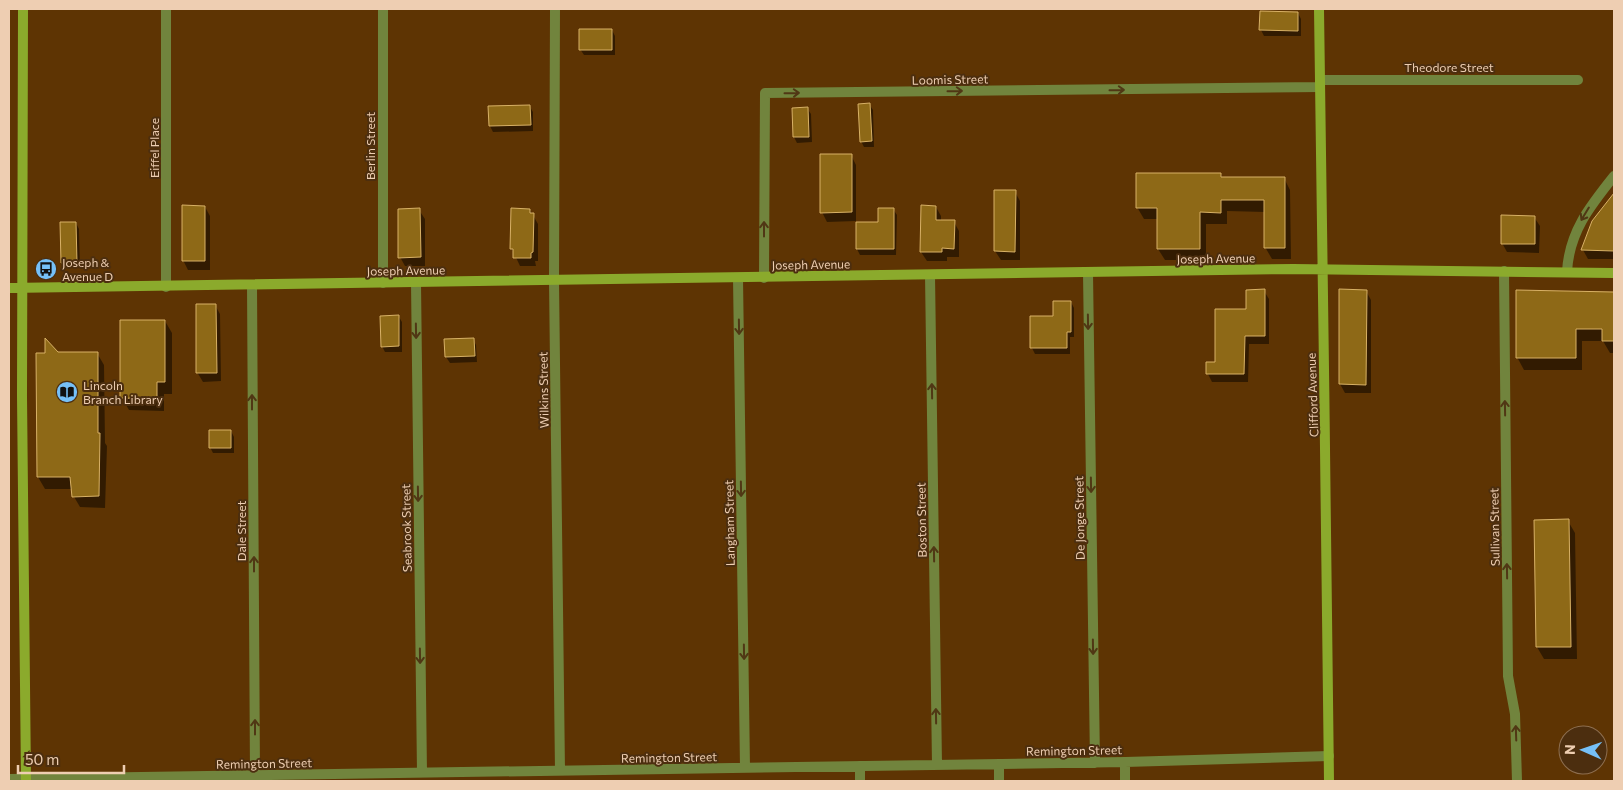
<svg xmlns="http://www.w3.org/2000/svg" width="1623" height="790" font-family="Commissioner,sans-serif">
<rect width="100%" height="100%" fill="#5e3403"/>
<path fill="#0007" d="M1298 13 1301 19V36H1264L1261 30Z
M612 30 615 36V55H584L580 49Z
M869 104 873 110 874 147H864L861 141Z
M530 107 533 112V131L493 132 490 126Z
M807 108 811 114 812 142 797 143 794 137Z
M851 155 856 165V221L827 222 822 212Z
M1221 174 1223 179 1284 178 1290 190 1291 259H1272L1265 247V212L1227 211V224H1206V260H1165L1158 249V219H1144L1137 207Z
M995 192H1015L1020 201V260H1001L995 251Z
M1609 202 1614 206V259H1588L1583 250Z
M9 207 10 270H9Z
M205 207 210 216V270H188L183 260Z
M936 207 941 216V221L954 222 959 231V257H947V261H927L921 252Z
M893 209 897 215 896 255H860L857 249V223L879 224Z
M419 210 425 219V266H405L400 257Z
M530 210 538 224V261H535L536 266H520L512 249Z
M1534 217 1540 226 1539 253 1507 252 1502 243Z
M76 223 79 229 80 268H65L62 262Z
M1264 291 1269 299V344H1249L1248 382H1212L1208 374 1216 363 1247 311Z
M1366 291 1371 300V393H1345L1340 384Z
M1517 291 1614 294V353H1610L1603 341H1582V370H1524L1517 357Z
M1071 302 1074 308V337H1070V354H1035L1032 348 1054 317Z
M215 305 220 314 221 381 203 382 197 372Z
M399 317 402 322V352H385L382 346Z
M121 321H165L172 333V394H164V411L129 410 122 398Z
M473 339 476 345 477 362 450 363 446 357Z
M97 353 104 365 105 443 107 446 105 508 80 507 73 495V489H45L38 477 37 354Z
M231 431 234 437V453H213L210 447Z
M1568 521 1575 533 1577 659H1544L1537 647Z"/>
<path fill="#8e6917" stroke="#d8b166" d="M1260 11 1298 12V31L1259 30Z
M579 29H612V50H579Z
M870 103 872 141 860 142 858 104Z
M530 105 531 125 489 126 488 106Z
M808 107 809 137H793L792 108Z
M820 154H852V212L820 213Z
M1136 173H1221V177H1285V248H1264V200H1221V213L1200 212V249H1157V208H1136Z
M994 190H1016L1015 252 994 251Z
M1614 193V251L1581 250 1592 221Z
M182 205 205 206V261H182Z
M921 205 936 206V220H955L954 249 942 248V252H920Z
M420 208 421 257 398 258V209Z
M511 208 530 209V213H534L533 252 531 253V258H513V249H510Z
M878 208H894V249H856V222H878Z
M1501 215 1535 216V244H1501Z
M60 222H76L77 263H61Z
M1265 289V336H1245L1244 374H1206V362H1215V309H1246V290Z
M1339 289 1367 290 1366 385 1339 384Z
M1516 290 1614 292V341H1602V329H1576V358H1516Z
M1053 301H1071V332H1067V348H1030V316H1053Z
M196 304H216L217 373H196Z
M399 315V346L381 347 380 316Z
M120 320H165V382H157V399L120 398Z
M45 338 58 352H98V433H100L99 496 72 497 70 477H37L36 353H45Z
M474 338 475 356 445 357 444 339Z
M209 430H231V448H209Z
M1569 519 1571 647H1536L1534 520Z"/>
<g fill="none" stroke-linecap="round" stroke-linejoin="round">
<path stroke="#71843d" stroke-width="10" d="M166 9V287
M383 9V283
M555 9 554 281 560 771
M1320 80H1578
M1504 271 1508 676 1515 714 1517 781
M1567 272C1569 232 1590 206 1614 176
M1088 273 1095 763
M930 275 937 765
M738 278 745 768
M764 278 765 93 1320 87
M416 283 422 773
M252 285 255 775
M1125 762V781
M999 764V781
M860 766V781
M9 779 1125 762 1329 756"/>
<path stroke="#8baa2c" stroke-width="10" d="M23 9 22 396 26 781
M1319 9C1321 266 1328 524 1329 781
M9 288 1293 269 1614 273"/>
</g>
<defs><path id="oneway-shaft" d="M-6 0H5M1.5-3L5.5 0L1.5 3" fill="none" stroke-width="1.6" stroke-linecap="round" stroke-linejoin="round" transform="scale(1.25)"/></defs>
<g stroke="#503714">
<use href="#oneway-shaft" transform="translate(1117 90) rotate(-1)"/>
<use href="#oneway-shaft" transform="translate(955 91) rotate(-1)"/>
<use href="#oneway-shaft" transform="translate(792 93) rotate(-1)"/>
<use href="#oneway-shaft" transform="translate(1585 214) rotate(121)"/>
<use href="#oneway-shaft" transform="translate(764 229) rotate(-90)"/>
<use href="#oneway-shaft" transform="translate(1088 322) rotate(89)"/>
<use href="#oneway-shaft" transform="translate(739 327) rotate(89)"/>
<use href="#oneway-shaft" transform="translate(416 331) rotate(89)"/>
<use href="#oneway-shaft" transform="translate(932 391) rotate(-91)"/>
<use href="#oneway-shaft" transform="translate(252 402) rotate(-90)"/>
<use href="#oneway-shaft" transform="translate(1505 408) rotate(-91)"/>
<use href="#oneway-shaft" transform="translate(1091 485) rotate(89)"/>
<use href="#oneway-shaft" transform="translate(741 489) rotate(89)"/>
<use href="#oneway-shaft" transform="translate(418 494) rotate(89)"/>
<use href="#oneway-shaft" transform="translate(934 554) rotate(-91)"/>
<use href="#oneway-shaft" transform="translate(254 564) rotate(-90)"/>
<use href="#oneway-shaft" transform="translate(1507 571) rotate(-91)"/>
<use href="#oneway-shaft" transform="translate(1093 647) rotate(89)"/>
<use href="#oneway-shaft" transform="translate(744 652) rotate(89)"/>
<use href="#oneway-shaft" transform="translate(420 656) rotate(89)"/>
<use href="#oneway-shaft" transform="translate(936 716) rotate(-91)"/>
<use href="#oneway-shaft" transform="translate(255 727) rotate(-90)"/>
<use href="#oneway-shaft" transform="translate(1516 733) rotate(-92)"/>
</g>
<defs>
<g id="bus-disc" transform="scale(1.125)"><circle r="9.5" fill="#76c0f7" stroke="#4c2e0f"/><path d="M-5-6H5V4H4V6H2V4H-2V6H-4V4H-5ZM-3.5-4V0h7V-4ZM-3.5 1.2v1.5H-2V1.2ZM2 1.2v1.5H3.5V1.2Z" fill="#111"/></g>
<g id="library-disc" transform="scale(1.125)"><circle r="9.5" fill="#76c0f7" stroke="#4c2e0f"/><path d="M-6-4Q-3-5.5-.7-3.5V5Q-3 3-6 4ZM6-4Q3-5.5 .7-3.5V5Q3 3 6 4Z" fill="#111"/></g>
</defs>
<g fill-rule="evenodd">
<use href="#bus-disc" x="46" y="269"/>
<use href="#library-disc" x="67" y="392"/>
</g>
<g text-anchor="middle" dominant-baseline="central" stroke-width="4" stroke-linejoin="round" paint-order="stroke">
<g font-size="12" fill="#eeceb2" stroke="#4c2e0f">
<text x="1449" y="67">Theodore Street</text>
<text transform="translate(950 79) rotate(-1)">Loomis Street</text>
<text transform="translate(370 146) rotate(-90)">Berlin Street</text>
<text transform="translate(154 148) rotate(-90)">Eiffel Place</text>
<text transform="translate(1216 258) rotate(-1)">Joseph Avenue</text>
<text transform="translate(811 264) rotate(-1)">Joseph Avenue</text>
<text transform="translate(406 270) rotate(-1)">Joseph Avenue</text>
<text transform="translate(543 390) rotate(-91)">Wilkins Street</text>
<text transform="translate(1312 395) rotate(-92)">Clifford Avenue</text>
<text transform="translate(1079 518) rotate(-91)">De Jonge Street</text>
<text transform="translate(921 520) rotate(-91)">Boston Street</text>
<text transform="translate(729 523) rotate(-91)">Langham Street</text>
<text transform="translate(1494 527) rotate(-91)">Sullivan Street</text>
<text transform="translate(406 528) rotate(-91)">Seabrook Street</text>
<text transform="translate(241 531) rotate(-90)">Dale Street</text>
<text transform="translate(1074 750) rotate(-1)">Remington Street</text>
<text transform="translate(669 757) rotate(-1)">Remington Street</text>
<text transform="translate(264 763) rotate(-1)">Remington Street</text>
</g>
<g font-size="12" fill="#eeceb2" stroke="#4c2e0f" text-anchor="start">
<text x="62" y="262">Joseph &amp;<tspan x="62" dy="14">Avenue D</tspan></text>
<text x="83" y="385">Lincoln<tspan x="83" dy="14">Branch Library</tspan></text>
</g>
</g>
<rect width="1623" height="790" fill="none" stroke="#eeceb2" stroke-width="20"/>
<g transform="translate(1583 750) rotate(272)"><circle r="24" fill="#4c2e0f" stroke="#8d6e50"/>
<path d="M0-4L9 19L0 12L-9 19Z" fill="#76c0f7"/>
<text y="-8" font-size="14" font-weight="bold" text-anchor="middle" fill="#eeceb2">N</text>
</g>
<path d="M18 765v8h106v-8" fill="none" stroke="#eeceb2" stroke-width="2.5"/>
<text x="25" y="765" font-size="15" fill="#eeceb2" stroke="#4c2e0f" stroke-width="4" paint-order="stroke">50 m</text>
</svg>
